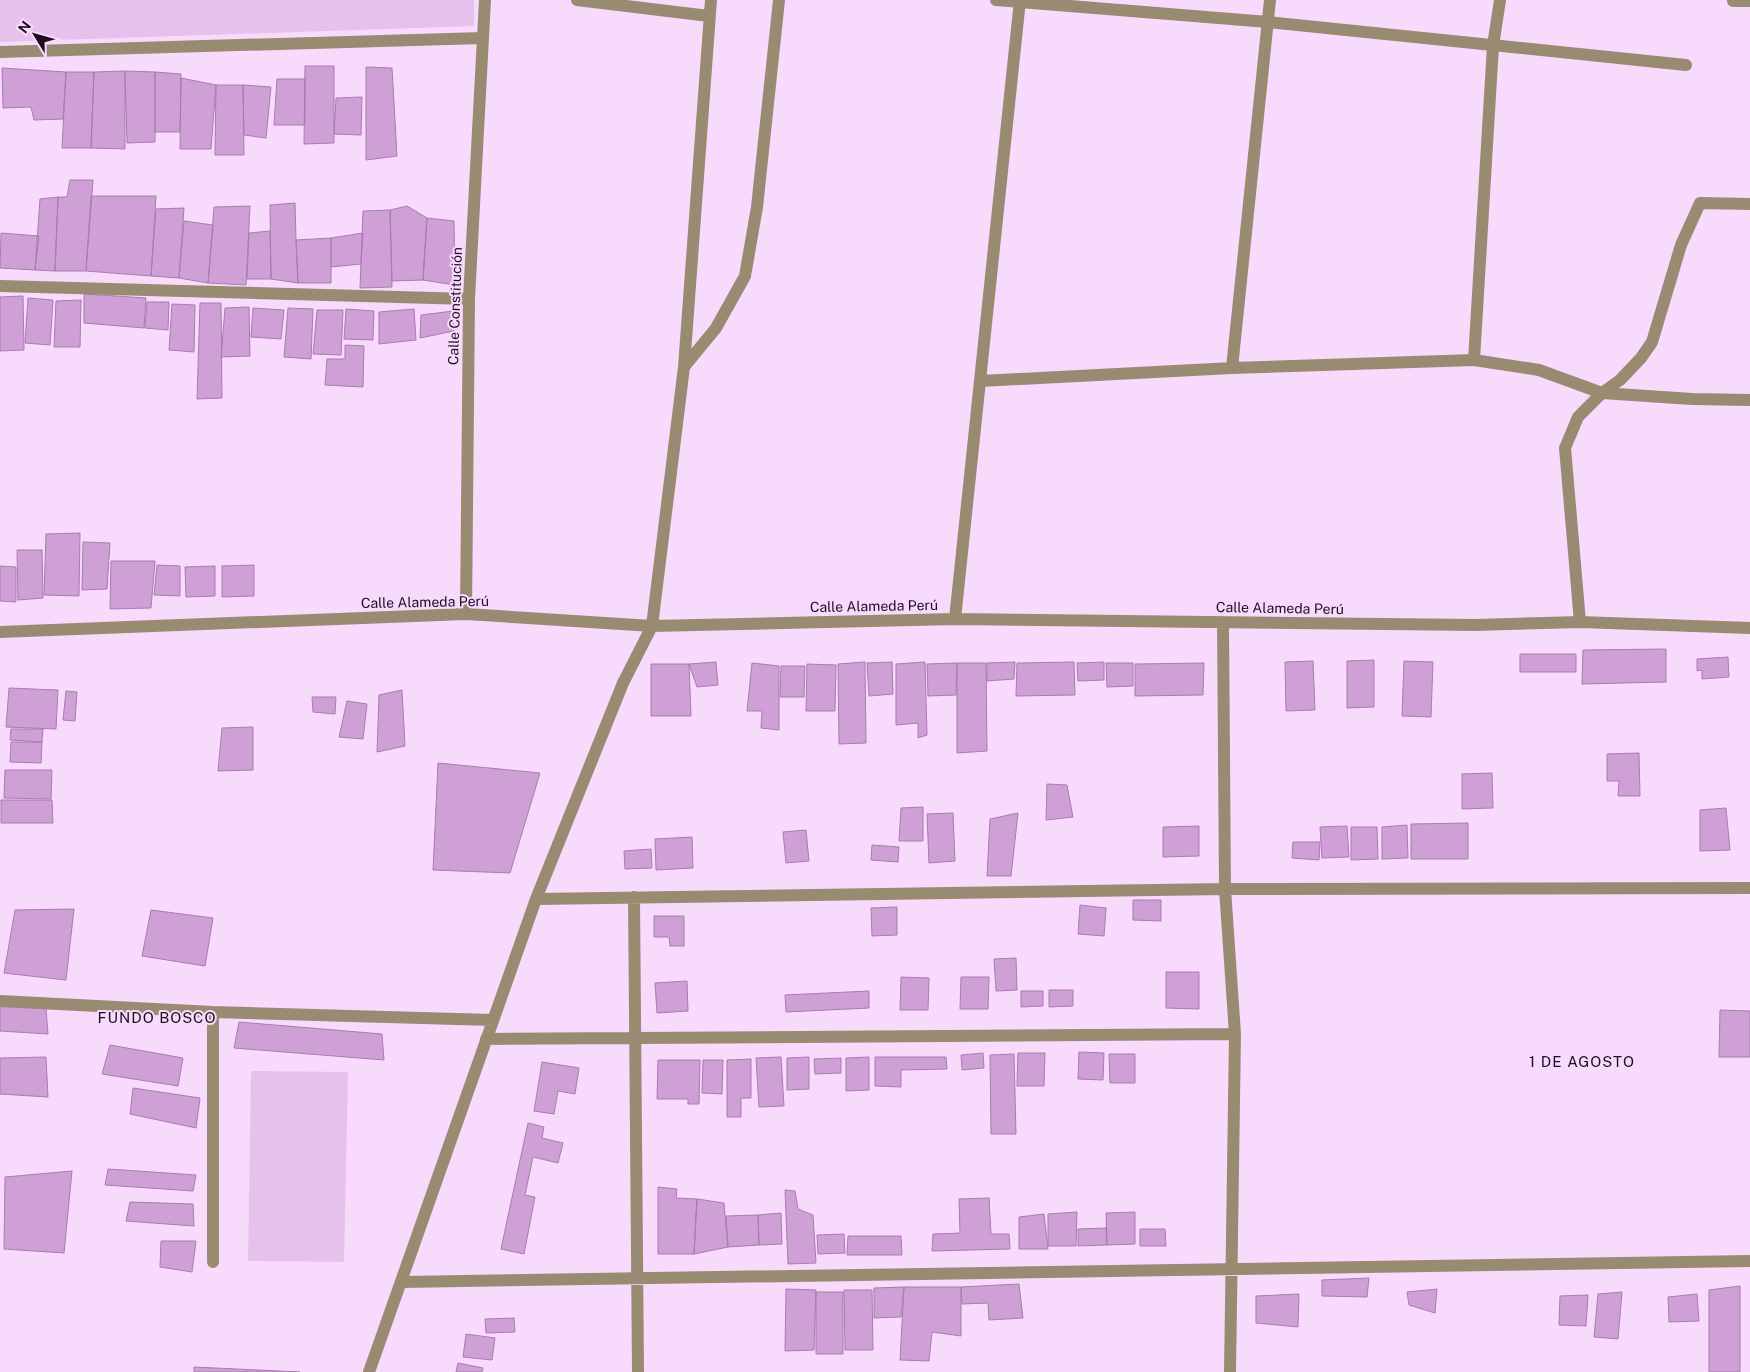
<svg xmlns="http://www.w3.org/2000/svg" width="1750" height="1372" font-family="'Public Sans',sans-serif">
<rect width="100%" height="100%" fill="#f8dbfc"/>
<path fill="#e6c1eb" d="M0 0H474V26L0 42Z
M251 1071 348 1072 344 1262 248 1261Z"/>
<path fill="#cea0d5" stroke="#a87caf" d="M305 66H334V143L304 144Z
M366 67 392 68 397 156 366 160Z
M2 68 66 72 63 119 34 120 31 107 3 108Z
M125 71 155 72V142L127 143Z
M125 71V149L91 148 94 72Z
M66 72H94L91 148H62Z
M155 72 181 74 180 132H155Z
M181 78 216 85 211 149H180Z
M277 79H305V125H274Z
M216 85H243L244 155H215Z
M243 85 271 87 266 138 244 135Z
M362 97 361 135 334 134 336 98Z
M70 180H93L86 271H55L58 197H67Z
M91 196H156L151 276 86 271Z
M58 197 55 271 35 270 40 199Z
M295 203 296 240 298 283 271 279 270 205Z
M250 206 246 285 208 283 214 207Z
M407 206 427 218 423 280 392 281 390 210Z
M184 208 179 278 151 276 156 209Z
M390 210 392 287 360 288 363 211Z
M427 218 454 221 455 285 423 280Z
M184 221 213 225 208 283 179 278Z
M270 231 271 279H247L249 233Z
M1 233 39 236 35 270 0 268Z
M363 233 361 264 331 267V238Z
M331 238V283H298L296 240Z
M84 294 146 298 144 328 84 323Z
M23 296 24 350 0 351V297Z
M28 298 53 300 50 345 25 343Z
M81 300 80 347H54L56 301Z
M147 302H169L168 330 145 328Z
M200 303H221L222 398 197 399Z
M172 304 195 305 194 352 169 350Z
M249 307 250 356 221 357 225 308Z
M253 308 284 310 281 339 251 337Z
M288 308 313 309 311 359 284 357Z
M346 309 374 311 373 340 344 339Z
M414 309 416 340 379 344V312Z
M317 310H343L341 355 313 354Z
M453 311 454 331 420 338 421 315Z
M345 345 364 346 363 387 325 385 327 359H345Z
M80 533 79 596 44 595 46 534Z
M83 542 110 543 107 589 82 590Z
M17 550H42L43 598 18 600Z
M111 561H155L151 608 110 609Z
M157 565 180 566V596L154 595Z
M254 565V596L222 597V566Z
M0 566 16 567V602L0 601Z
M215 566V596L186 597 185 567Z
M1666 649V682L1582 684 1583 650Z
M1520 654H1576V672H1520Z
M1728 657 1729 677 1702 679V670L1697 671V659Z
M1374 660V707L1347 708V661Z
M1313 661 1315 710 1286 711 1285 662Z
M1404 661 1433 662 1431 717 1402 716Z
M716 662 718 685 697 687 689 664Z
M865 662 866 743 839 744 838 664Z
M892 662 893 694 869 696 867 663Z
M925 662 927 735 918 738V723L896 725V664Z
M1015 662 1014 679 987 681V663Z
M1074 662 1075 695 1016 696 1017 663Z
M1104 662V680L1078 681 1077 663Z
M752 663 779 666V730L761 728 762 711H747Z
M957 663 956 695 928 696 927 664Z
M957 663H986L987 751 957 753Z
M1106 663H1133V686L1107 687Z
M1204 663 1203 695 1135 696V664Z
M651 664H689L691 716H651Z
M807 664 836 665 835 711H806Z
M781 666H805L804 697H780Z
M9 688 58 690 56 729 6 727Z
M402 690 405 746 377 752 379 695Z
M66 691 77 692 75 721 63 720Z
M312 697H336L335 714 313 712Z
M347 701 367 704 363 739 339 737Z
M253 727V770L218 771 222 728Z
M11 729H43L42 742 10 740Z
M11 742H42L41 763 10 762Z
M1639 753 1640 796H1618L1619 781H1607V754Z
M438 763 540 773 510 873 433 870Z
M5 770H52L51 799 4 798Z
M1492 773 1493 808 1462 809V774Z
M1047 784 1067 785 1073 817 1046 820Z
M1 800H52L53 823H1Z
M923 807V841H899L901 808Z
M1726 808 1730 850 1700 851V810Z
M953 813 955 861 929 863 927 814Z
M1018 813 1011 876H987L990 819Z
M1468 823V859H1411V824Z
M1407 825 1408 858 1382 859V827Z
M1199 826V856L1163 857V827Z
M1347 826 1349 857 1322 858 1320 827Z
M1351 827H1377L1378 859 1351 860Z
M806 830 809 861 786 863 783 832Z
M692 837 693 868 656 870 655 839Z
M1293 842H1320L1319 860 1292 858Z
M872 845 899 847 898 862 871 860Z
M651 849 652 868 625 869 624 851Z
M1133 900H1161V921L1133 920Z
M1080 905 1106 908 1104 936 1078 934Z
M897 907V935L872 936 871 908Z
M74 909 66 980 4 973 15 910Z
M151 910 213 918 205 966 142 956Z
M654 916H684V946H670L669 937H654Z
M1016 958 1017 990 996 991 994 959Z
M1166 972H1199V1009L1166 1008Z
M901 977 929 978 928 1010H900Z
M961 977H989L988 1009H960Z
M687 981 688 1011 657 1013 655 983Z
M1049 990H1073V1006L1049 1007Z
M869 991V1008L786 1012 785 995Z
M1021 991H1043V1006L1021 1007Z
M0 1005 46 1008 48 1034 0 1031Z
M1720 1010 1750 1011V1057H1719Z
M239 1022 382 1034 384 1060 234 1048Z
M110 1045 183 1058 178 1086 102 1074Z
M1079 1052 1104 1053 1103 1080 1078 1079Z
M983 1053 984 1068 962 1070 961 1055Z
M1018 1053H1045L1044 1086H1017Z
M1014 1054 1016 1134H991L990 1055Z
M1109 1054H1135V1083H1110Z
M46 1057 48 1097 0 1094V1058Z
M781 1057 784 1106 759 1107 756 1058Z
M809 1057V1089L787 1090V1058Z
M869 1057V1090L846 1091V1058Z
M875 1057H946L947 1069 901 1070V1087L875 1086Z
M841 1058V1073L815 1074 814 1059Z
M751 1059V1098H741V1117H727V1060Z
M658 1060H700L699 1104H688V1099H657Z
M703 1060H723L722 1094 702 1093Z
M542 1062 579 1068 575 1094 558 1091 554 1114 534 1111Z
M133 1088 200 1098 196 1128 130 1114Z
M528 1123 544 1127 542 1138 563 1143 558 1163 533 1157 525 1195 535 1197 524 1254 501 1249Z
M108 1169 196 1175 193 1191 105 1185Z
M72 1171 64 1253 4 1249 5 1177Z
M658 1187 677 1189 676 1198 697 1199 694 1254H658Z
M785 1190 795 1191 798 1209 813 1215 816 1263 788 1264Z
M989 1198 991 1234H1009L1010 1249 932 1251 933 1234 960 1233 959 1199Z
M697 1199 724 1203 728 1247 694 1254Z
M130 1202 193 1204 194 1226 126 1221Z
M1077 1212 1076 1246H1048V1214Z
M1135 1212V1244L1107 1245 1106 1213Z
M781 1213 782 1244 759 1245 758 1215Z
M1044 1214 1048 1249H1019V1217Z
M758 1215 759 1245 728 1247 726 1216Z
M1106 1228 1107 1245 1078 1246V1229Z
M1140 1229H1165L1166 1246H1140Z
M844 1234 845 1253 818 1254 817 1235Z
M848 1236H901L902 1255H847Z
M161 1241H196L192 1272 160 1267Z
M1369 1278 1367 1297 1322 1296V1280Z
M1019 1284 1023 1318 989 1320 988 1303 962 1304 961 1287Z
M1740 1286V1372H1709V1290Z
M904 1287 901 1317 874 1318V1288Z
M904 1287H961V1336L932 1332 929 1361 900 1360Z
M786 1289 816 1290 814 1350 785 1351Z
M1437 1289 1435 1313 1409 1305 1407 1292Z
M844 1290H872L873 1350H845Z
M816 1292H843V1354H816Z
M1622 1292 1618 1339 1594 1337 1598 1294Z
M1299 1294 1298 1327 1256 1323V1296Z
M1697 1294 1699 1321 1669 1322 1668 1297Z
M1588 1295 1586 1326 1559 1325 1560 1296Z
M514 1318 515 1332 486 1333 485 1319Z
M466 1334 495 1338 492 1360 463 1357Z
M458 1363 483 1368 482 1372H456Z
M194 1367 300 1372H194Z"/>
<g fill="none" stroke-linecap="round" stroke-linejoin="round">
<path stroke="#998b71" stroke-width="12" d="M577 0 709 16
M996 0 1268 22 1686 65
M1733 1H1750
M0 52 483 38
M0 286 469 299
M1474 360 1493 46 1500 0
M684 367 716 328 745 276 757 207 779 0
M1232 368 1270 0
M980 381 1232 368 1474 360 1539 370 1602 393 1692 399 1750 400
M466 614 469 299 485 0
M955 619 1020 0
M1223 622 1225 889 1235 1034 1230 1372
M1580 622 1565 448 1578 417 1602 393 1620 380 1641 358 1652 342 1681 245 1700 203 1750 204
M0 632 466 614 652 626 955 619 1476 625 1580 622 1750 628
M634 897 638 1372
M536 899 1225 889 1750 888
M0 1001 213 1012 493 1020
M213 1012V1262
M486 1039 1235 1034
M401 1282 1750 1261
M369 1372 536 899 623 683 652 626 684 367 711 0"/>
</g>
<g text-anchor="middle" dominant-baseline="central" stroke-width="4" stroke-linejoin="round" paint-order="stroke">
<g font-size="14" fill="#1d0d20" stroke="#f8dbfc">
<text transform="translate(455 306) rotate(-88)">Calle Constitución</text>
<text transform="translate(425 602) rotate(-1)">Calle Alameda Perú</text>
<text transform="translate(874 606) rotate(-1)">Calle Alameda Perú</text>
<text transform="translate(1280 608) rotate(1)">Calle Alameda Perú</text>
</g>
<g font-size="15" letter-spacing="1" fill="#1d0d20" stroke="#f8dbfc">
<text x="157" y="1017">FUNDO BOSCO</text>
<text x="1582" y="1061">1 DE AGOSTO</text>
</g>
</g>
<g transform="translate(35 35) rotate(307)" stroke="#f8dbfc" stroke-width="4" paint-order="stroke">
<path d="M0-4L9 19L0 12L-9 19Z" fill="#1d0d20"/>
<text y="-8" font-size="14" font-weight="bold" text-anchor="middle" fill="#1d0d20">N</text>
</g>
</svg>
